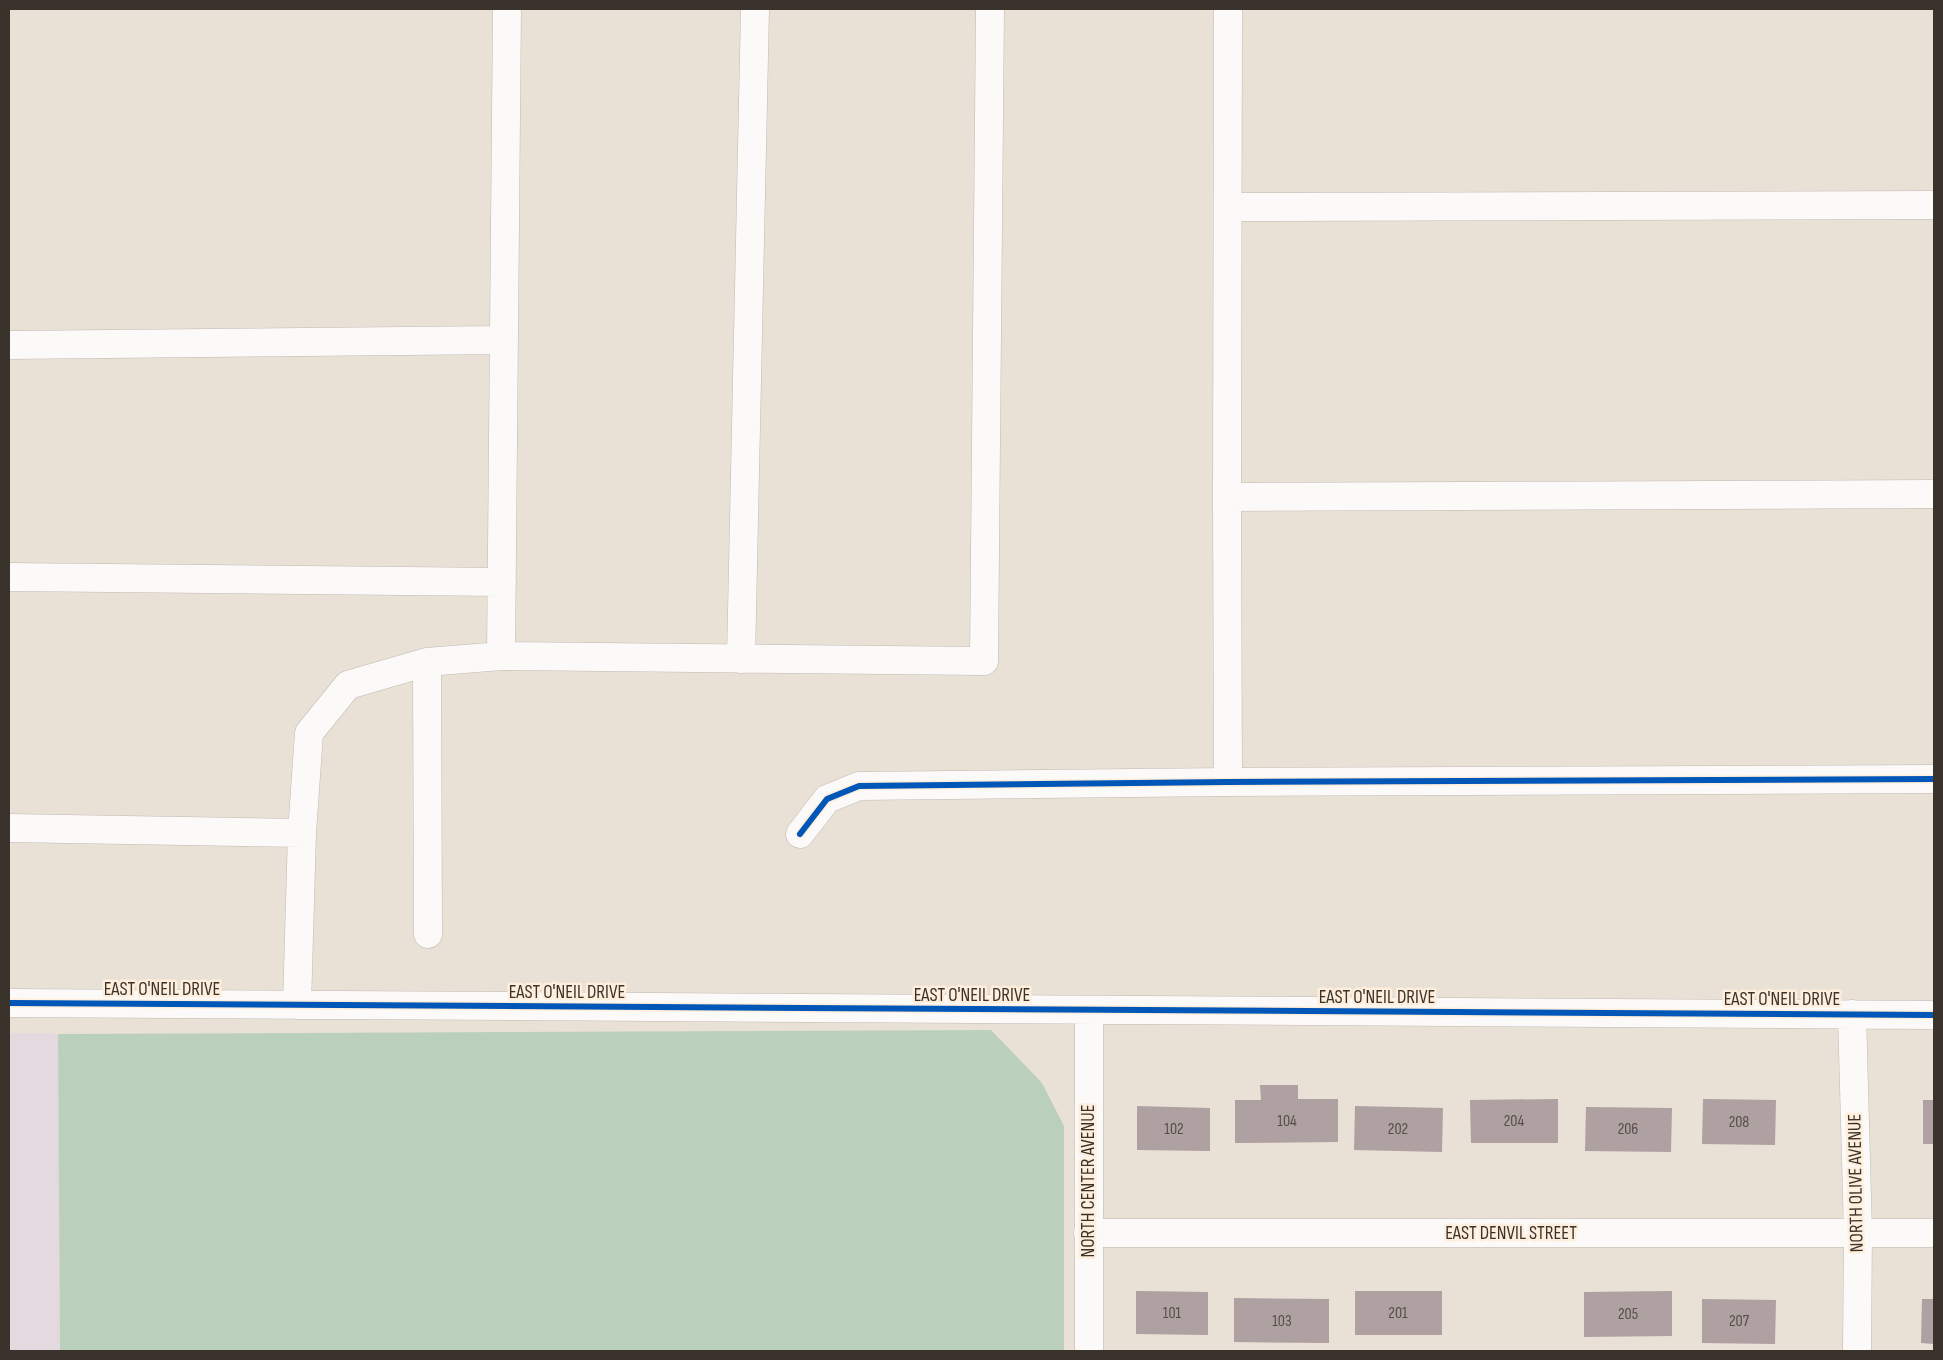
<svg xmlns="http://www.w3.org/2000/svg" width="1943" height="1360" font-family="'Sofia Sans Condensed',sans-serif">
<rect width="100%" height="100%" fill="#e9e0d6"/>
<path fill="#e5d9e0" d="M9 1033 58 1034 60 1351H9Z"/>
<path fill="#bbd0bc" d="M991 1030 1042 1083 1064 1126V1351H60L58 1034Z"/>
<path fill="#afa0a1" d="M1260 1085H1298V1099H1338V1142L1235 1143V1100H1261Z
M1558 1099V1143H1471L1470 1100Z
M1703 1099 1776 1100 1775 1145 1702 1144Z
M1923 1100H1934V1144H1923Z
M1137 1106 1210 1108V1151L1137 1150Z
M1355 1106 1443 1108 1442 1152 1354 1150Z
M1586 1107 1672 1108 1671 1152 1585 1151Z
M1136 1291 1208 1292V1335L1136 1334Z
M1355 1291H1442V1335H1355Z
M1672 1291V1336L1584 1337V1292Z
M1234 1298 1329 1299V1343L1234 1342Z
M1702 1299 1776 1300 1775 1344 1702 1343Z
M1922 1299H1934V1344L1921 1343Z"/>
<g fill="none" stroke-linecap="round" stroke-linejoin="round">
<g stroke="#c1bab2" stroke-width="29">
<path id="minor" d="M1228 9 1227 497 1228 782
M1228 207 1934 205
M9 345 504 340
M1227 497 1934 494
M9 577 502 582
M501 656 507 9
M741 659 755 9
M427 662 428 934
M9 828 302 833
M800 834 827 799 859 786 1228 782 1934 779
M9 1003 1934 1015
M297 1005 302 833 309 733 348 685 427 662 501 656 984 661 990 9
M1852 1014 1858 1232 1857 1351
M1088 1233H1934
M1089 1351V1011"/>
</g>
<use href="#minor" stroke="#fcfaf9" stroke-width="28"/>
<g stroke="#feeedb" stroke-width="9">
<path id="cycleway" d="M800 834 827 799 859 786 1228 782 1934 779
M9 1003 1934 1015"/>
</g>
<use href="#cycleway" stroke="#0057b8" stroke-width="6"/>
</g>
<g text-anchor="middle" dominant-baseline="central" stroke-width="5" stroke-linejoin="round" paint-order="stroke">
<g font-size="16" fill="#564e49">
<text x="1287" y="1121">104</text>
<text x="1514" y="1121">204</text>
<text x="1739" y="1122">208</text>
<text x="1174" y="1129">102</text>
<text x="1398" y="1129">202</text>
<text x="1628" y="1129">206</text>
<text x="1172" y="1313">101</text>
<text x="1398" y="1313">201</text>
<text x="1628" y="1314">205</text>
<text x="1282" y="1321">103</text>
<text x="1739" y="1321">207</text>
</g>
<g font-size="19" fill="#39332c" stroke="#feeedb">
<text x="162" y="989">EAST O'NEIL DRIVE</text>
<text x="567" y="992">EAST O'NEIL DRIVE</text>
<text x="972" y="995">EAST O'NEIL DRIVE</text>
<text x="1377" y="997">EAST O'NEIL DRIVE</text>
<text x="1782" y="999">EAST O'NEIL DRIVE</text>
<text transform="translate(1088 1181) rotate(-90)">NORTH CENTER AVENUE</text>
<text transform="translate(1856 1183) rotate(-91)">NORTH OLIVE AVENUE</text>
<text x="1511" y="1233">EAST DENVIL STREET</text>
</g>
</g>
<rect width="1943" height="1360" fill="none" stroke="#39332c" stroke-width="20"/>
</svg>
